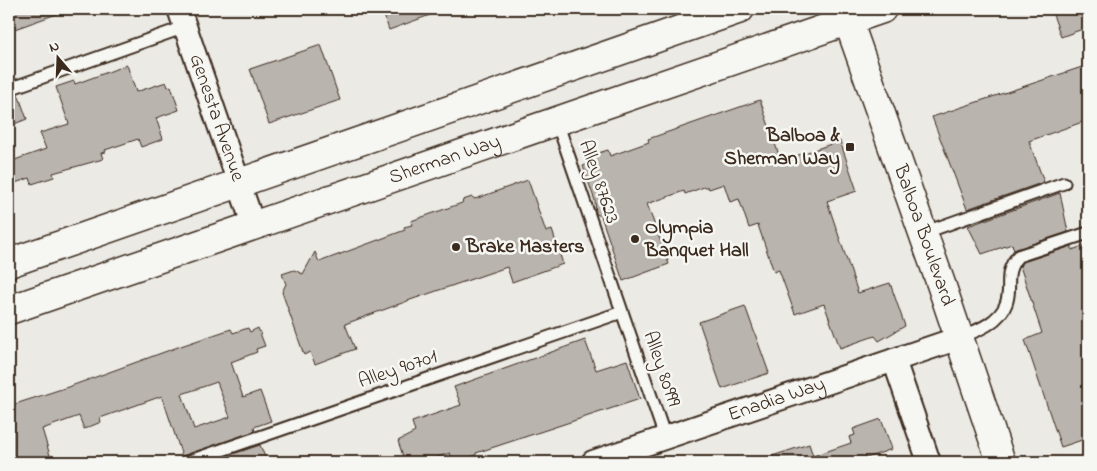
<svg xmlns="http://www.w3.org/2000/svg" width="1097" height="471" font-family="'Indie Flower',sans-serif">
<rect width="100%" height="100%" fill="#ebeae5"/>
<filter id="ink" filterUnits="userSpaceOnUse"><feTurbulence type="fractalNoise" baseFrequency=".02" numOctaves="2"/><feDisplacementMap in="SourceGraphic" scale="10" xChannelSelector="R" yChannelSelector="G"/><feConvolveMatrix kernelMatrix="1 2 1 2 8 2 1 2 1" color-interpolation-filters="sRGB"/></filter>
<g filter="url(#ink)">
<path fill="#bab4ae" stroke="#3b2a1e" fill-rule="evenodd" d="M9 9H65V11L9 31Z
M382 9H440L441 11 389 30Z
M1051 9H1088V27L1061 37Z
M321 45 340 100 269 124 250 69Z
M127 65 136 92 166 82 168 87 171 86 179 110 156 118 163 139 141 147 138 139 105 150 106 152 101 153 103 159 53 173 54 177 32 184 30 178 9 185V162L46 149 40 133 69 124 56 87 74 81 75 84Z
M1088 65V120L1029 141 1044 182 967 209 932 117Z
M18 94 27 119 9 126V96Z
M760 100 781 161 840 141 857 191 827 201 858 293 890 283 905 326 879 341 875 336 840 348 824 304 795 314 779 270 774 272 758 225 749 228 739 199 730 202 724 184 709 189 708 187H704L685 194 684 191 647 204 669 264 623 281 601 216 596 214 595 201 583 166 594 162 592 155 608 150 610 156 649 142 648 139Z
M528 180 546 232 552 230 563 264 512 282 507 267 413 299 345 324 355 349 315 364 310 352 304 355 282 292 286 284 282 274 294 270 303 274 315 252 319 262 405 230 404 227 412 225 411 221 462 203 463 200 472 197 475 199Z
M1060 193 1068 232 1014 250 1012 244 982 254 968 226Z
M1088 244V438L1061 447 1025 340 1042 333 1020 266 1023 262 1072 246V250Z
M745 306 769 373 722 389 699 322Z
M248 328 250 332 258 328 265 346 256 349 257 352 231 362 243 397 260 391 271 421 254 427 255 431 182 456 162 396 100 418 101 422 84 429 79 416 42 429 52 462H9V406L71 386 178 347 231 329 233 333ZM217 382 230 417 194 429 182 394Z
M585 340 596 370 627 360 640 399 476 453V455L455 462H453L450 453 423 462H405L398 441 415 432 412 422 461 405 454 387Z
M881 419 892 449 855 462H763V459L809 444 813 456 851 443 849 437 855 435 853 429Z
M260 445 267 462H209Z"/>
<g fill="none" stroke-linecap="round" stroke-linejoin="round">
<g stroke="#3b2a1e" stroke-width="15">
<path id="service" d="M9 89 185 27
M557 122 665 437
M923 233 1064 183
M959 338C976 331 999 323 1006 304 1013 285 1002 275 1018 256L1088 233
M187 462 622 312"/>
</g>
<g stroke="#3b2a1e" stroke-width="26">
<g id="minor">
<path id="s1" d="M179 9 254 227"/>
<path d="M894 360 929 462"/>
<path id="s2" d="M593 462 959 338"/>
</g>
</g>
<g stroke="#3b2a1e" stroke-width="31">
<g id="primary">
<path id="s3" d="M844 9 941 284 1001 462"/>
<path d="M9 263 740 9"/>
<path id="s4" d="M9 310 882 9"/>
</g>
</g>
<use href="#service" stroke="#f6f6f2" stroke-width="11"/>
<use href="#minor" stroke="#f6f6f2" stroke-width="22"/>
<use href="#primary" stroke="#f6f6f2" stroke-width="28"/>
</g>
</g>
<g fill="#3b2a1e" stroke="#f6f6f2" stroke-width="2">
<rect x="845" y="142" width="10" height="10" rx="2.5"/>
<circle cx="635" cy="239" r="5"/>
<circle cx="456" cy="247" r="5"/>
</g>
<g text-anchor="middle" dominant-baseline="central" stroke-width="5" stroke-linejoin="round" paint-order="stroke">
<g font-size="20" fill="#3b2a1e" stroke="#f6f6f2">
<text stroke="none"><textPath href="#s1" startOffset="115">Genesta Avenue</textPath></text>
<text stroke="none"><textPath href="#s4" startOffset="461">Sherman Way</textPath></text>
<text transform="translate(598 182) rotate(71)">Alley 87623</text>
<text stroke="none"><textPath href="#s3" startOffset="240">Balboa Boulevard</textPath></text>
<text transform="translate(661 369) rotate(71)">Alley 80999</text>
<text transform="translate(398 370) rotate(-19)">Alley 90701</text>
<text stroke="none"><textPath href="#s2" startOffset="194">Enadia Way</textPath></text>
</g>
<g font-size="20" font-weight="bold" fill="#3b2a1e" stroke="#f6f6f2" text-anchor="start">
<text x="840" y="136" text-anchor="end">Balboa &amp;<tspan x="840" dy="23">Sherman Way</tspan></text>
<text x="645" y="228">Olympia<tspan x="645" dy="23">Banquet Hall</tspan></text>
<text x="466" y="247">Brake Masters</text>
</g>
</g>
<rect width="1097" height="471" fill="none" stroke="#f6f6f2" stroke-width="30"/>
<rect x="15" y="15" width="1067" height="441" fill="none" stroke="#3b2a1e" stroke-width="2" filter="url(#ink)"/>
<g transform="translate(58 58) rotate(341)" stroke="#f6f6f2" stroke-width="4" paint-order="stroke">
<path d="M0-4L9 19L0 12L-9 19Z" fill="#3b2a1e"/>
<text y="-8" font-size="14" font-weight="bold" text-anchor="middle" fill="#3b2a1e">N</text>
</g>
</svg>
